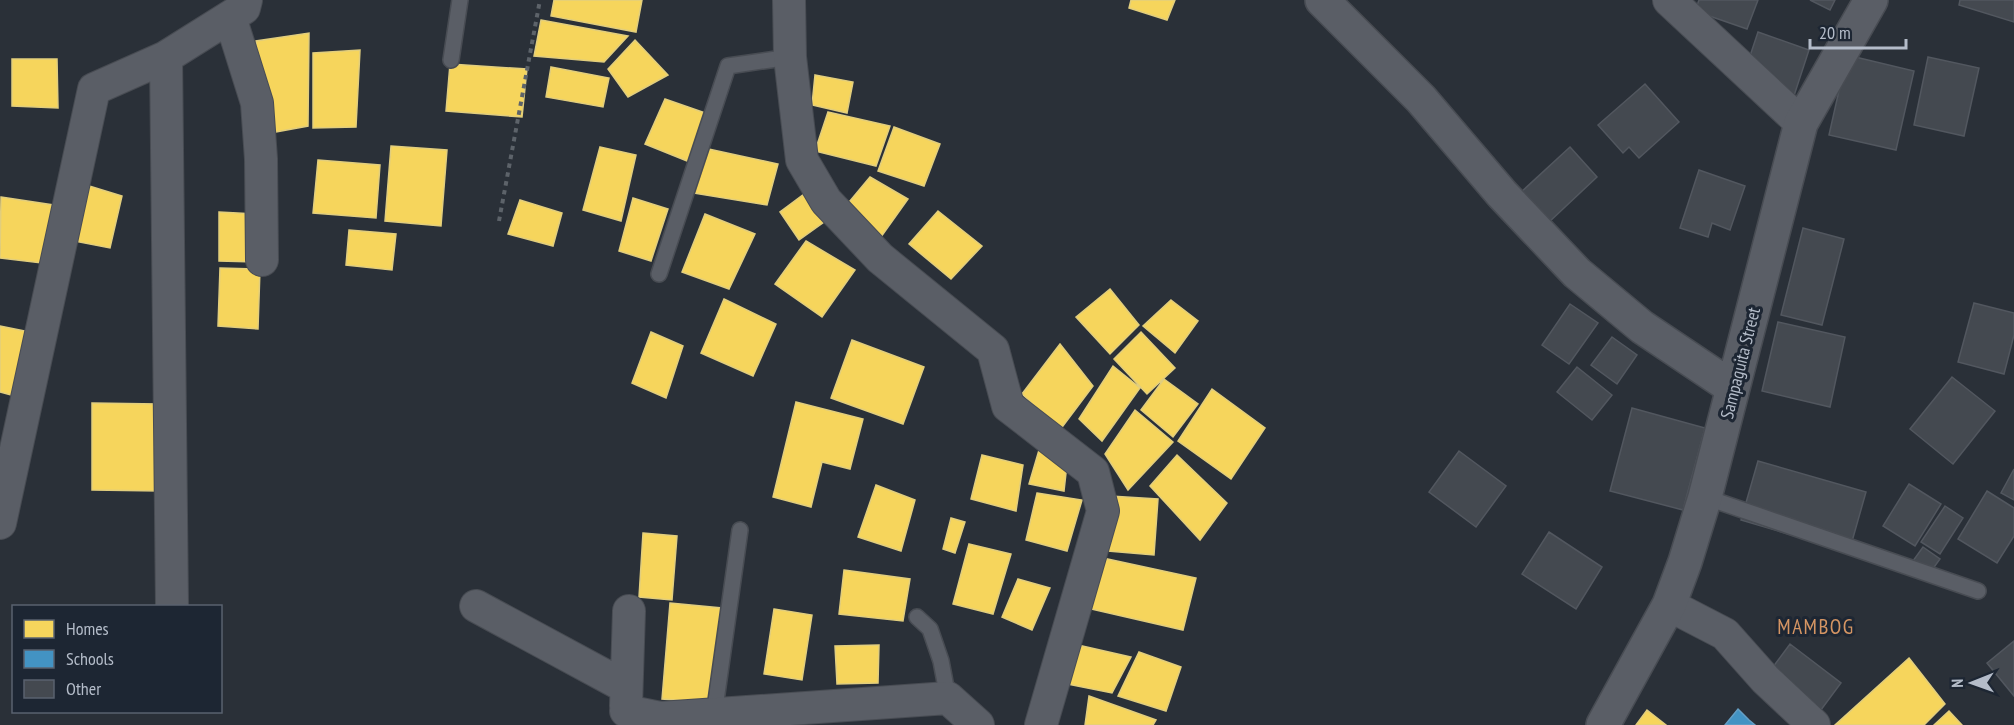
<svg xmlns="http://www.w3.org/2000/svg" width="2014" height="725" font-family="'PT Sans Narrow',sans-serif">
<rect width="100%" height="100%" fill="#2a3038"/>
<path fill="#f6d55c" stroke="#e2ce7d" stroke-width="1.5" d="M554 0H642L636 32 551 16Z
M1131 0H1175L1167 20 1129 8Z
M541 20 628 36 604 62 534 56Z
M309 33 308 126 259 135 256 41Z
M635 40 668 75 628 97 608 69Z
M360 50 356 127 313 128V53Z
M12 59H57L58 108 12 106Z
M450 64 527 69 522 117 446 111Z
M551 67 609 78 603 107 546 97Z
M815 75 853 82 847 113 812 105Z
M665 99 711 115 692 163 645 144Z
M828 112 890 126 876 166 815 151Z
M894 127 940 144 924 186 878 171Z
M391 146 447 150 441 226 385 221Z
M600 147 636 155 621 221 583 210Z
M704 148 778 164 767 205 687 192Z
M318 160 380 165 376 218 313 213Z
M870 177 908 199 881 237 845 207Z
M86 185 122 196 110 248 74 241Z
M804 194 824 222 799 240 780 212Z
M1 197 60 206 50 264 0 258Z
M633 198 668 209 651 261 619 251Z
M520 200 562 213 553 246 508 234Z
M938 211 982 246 951 279 909 244Z
M219 212 256 214V262L219 261Z
M705 214 755 234 729 289 682 272Z
M349 230 396 234 392 270 346 265Z
M806 241 855 270 822 317 775 284Z
M220 268 260 269 258 329 218 326Z
M1110 289 1139 325 1110 354 1076 317Z
M724 299 776 324 753 376 701 353Z
M1171 300 1198 321 1175 353 1143 326Z
M0 326 40 334 26 399 0 392Z
M651 332 683 346 666 398 632 383Z
M1141 332 1175 368 1147 394 1114 359Z
M852 340 924 367 903 424 831 398Z
M1060 344 1093 386 1060 430 1022 394Z
M1113 366 1140 388 1102 441 1079 419Z
M1164 379 1198 404 1173 437 1141 410Z
M1212 389 1265 428 1231 479 1178 441Z
M796 402 863 419 850 469 822 462 811 507 773 497Z
M92 403 159 404V491L92 490Z
M1135 410 1173 442 1128 490 1105 454Z
M1039 450 1067 464 1064 491 1029 484Z
M982 455 1023 465 1016 511 971 499Z
M1177 455 1227 503 1200 540 1150 486Z
M876 485 915 500 901 551 858 537Z
M1037 493 1082 500 1067 551 1026 540Z
M1110 496 1158 499 1154 555 1108 551Z
M951 518 965 522 955 553 943 549Z
M643 533 677 536 672 600 639 597Z
M969 544 1011 554 993 614 953 604Z
M1103 558 1196 578 1183 630 1091 609Z
M844 570 910 579 903 621 839 614Z
M1018 579 1050 588 1032 630 1002 617Z
M670 603 722 608 714 703 662 699Z
M774 609 812 615 802 680 764 674Z
M879 645 878 683 837 684 835 646Z
M1078 645 1131 657 1112 693 1067 684Z
M1139 652 1181 667 1166 711 1118 696Z
M1909 658 1945 704 1924 725H1835Z
M1089 696 1156 720 1153 725H1085Z
M1647 710 1666 725H1636Z
M1949 711 1962 725H1934Z"/>
<path fill="#4393c3" stroke="#659fc5" stroke-width="1.5" d="M1738 709 1749 720 1755 725H1725Z"/>
<path fill="#444950" stroke="#52575f" stroke-width="1.5" d="M1699 0H1758L1747 29 1695 11Z
M1810 0H1835L1830 10Z
M1960 0H2014V22L1959 5Z
M1758 32 1809 50 1791 105 1747 65Z
M1847 55 1914 71 1896 150 1829 135Z
M1928 57 1979 68 1964 136 1914 125Z
M1645 84 1679 122 1639 158 1629 147 1623 153 1598 125Z
M1570 147 1597 177 1547 224 1519 194Z
M1699 170 1745 186 1730 230 1712 223 1708 237 1680 228Z
M1803 228 1844 239 1822 325 1781 315Z
M1974 303 2014 313V335L2004 374 1958 362Z
M1570 304 1598 323 1569 364 1542 345Z
M1778 322 1845 337 1830 407 1762 391Z
M1612 337 1637 355 1617 384 1591 365Z
M1577 367 1612 395 1592 420 1557 392Z
M1952 377 1995 411 1953 464 1910 429Z
M1632 408 1705 428 1683 510 1610 491Z
M1459 451 1506 486 1476 527 1429 492Z
M1758 461 1866 492 1849 552 1741 520Z
M2014 469V500L2001 493Z
M1909 484 1941 504 1915 546 1883 526Z
M1987 491 2014 508V536L1997 563 1958 539Z
M1945 506 1963 518 1940 554 1921 542Z
M1549 532 1602 567 1576 609 1522 574Z
M1923 547 1940 559 1927 577 1910 565Z
M2014 641V696L1987 663Z
M1790 644 1841 683 1815 718 1764 679Z"/>
<g fill="none" stroke-linecap="round" stroke-linejoin="round">
<g stroke="#484c53" stroke-width="18">
<path id="service" d="M451 60 460 0
M659 274 728 66 790 57
M1705 497 1978 591
M917 617 930 629 941 661 948 698
M714 715 740 530"/>
</g>
<g stroke="#484c53" stroke-width="34">
<path id="minor" d="M789 0 790 57 802 160 826 201 880 258 993 350 1008 406 1093 472 1103 511 1041 725
M1669 0 1801 123
M230 17 257 103 261 159 262 260
M166 57 172 606
M0 523 94 89 166 57 244 8 246 0
M1669 605 1725 634 1765 679 1814 725
M476 606 626 687
M626 706 629 611
M626 711 660 718 948 698 978 725"/>
</g>
<g stroke="#484c53" stroke-width="36">
<path id="tertiary" d="M1322 0 1421 99 1502 194 1577 273 1642 327 1733 388
M1603 725 1669 605 1685 562 1705 497 1801 123 1871 0"/>
</g>
<path stroke="#5d636a" stroke-width="4" stroke-dasharray="4.5 4.5" stroke-linecap="butt" d="M499 221 540 0"/>
<use href="#service" stroke="#5a5e66" stroke-width="15"/>
<use href="#minor" stroke="#5a5e66" stroke-width="32"/>
<use href="#tertiary" stroke="#5a5e66" stroke-width="33"/>
</g>
<g text-anchor="middle" dominant-baseline="central" stroke-width="6" stroke-linejoin="round" paint-order="stroke">
<g font-size="18" fill="#b4bcc9" stroke="#1d2633">
<text transform="translate(1740 363) rotate(-76)">Sampaguita Street</text>
</g>
<g font-size="21" letter-spacing="1.5" fill="#d59563" stroke="#1d2633">
<text x="1816" y="626">MAMBOG</text>
</g>
</g>
<rect x="12" y="605" width="210" height="108" fill="#1d2633" stroke="#59626f" stroke-width="1.5"/>
<rect x="24" y="620" width="30" height="18" fill="#f6d55c" stroke="#59626f" stroke-width="1.5"/>
<text x="66" y="635" font-size="18" fill="#b4bcc9">Homes</text>
<rect x="24" y="650" width="30" height="18" fill="#4393c3" stroke="#59626f" stroke-width="1.5"/>
<text x="66" y="665" font-size="18" fill="#b4bcc9">Schools</text>
<rect x="24" y="680" width="30" height="18" fill="#444950" stroke="#59626f" stroke-width="1.5"/>
<text x="66" y="695" font-size="18" fill="#b4bcc9">Other</text>
<g transform="translate(1972 683) rotate(269)" stroke="#1d2633" stroke-width="4.5" paint-order="stroke">
<path d="M0-4.5L10 22L0 15L-10 22Z" fill="#b4bcc9"/>
<text y="-9" font-size="16" font-weight="bold" text-anchor="middle" fill="#b4bcc9">N</text>
</g>
<path d="M1810 39v9h96v-9" fill="none" stroke="#b4bcc9" stroke-width="3"/>
<text x="1819" y="39" font-size="18" fill="#b4bcc9" stroke="#1d2633" stroke-width="4.5" paint-order="stroke">20 m</text>
</svg>
